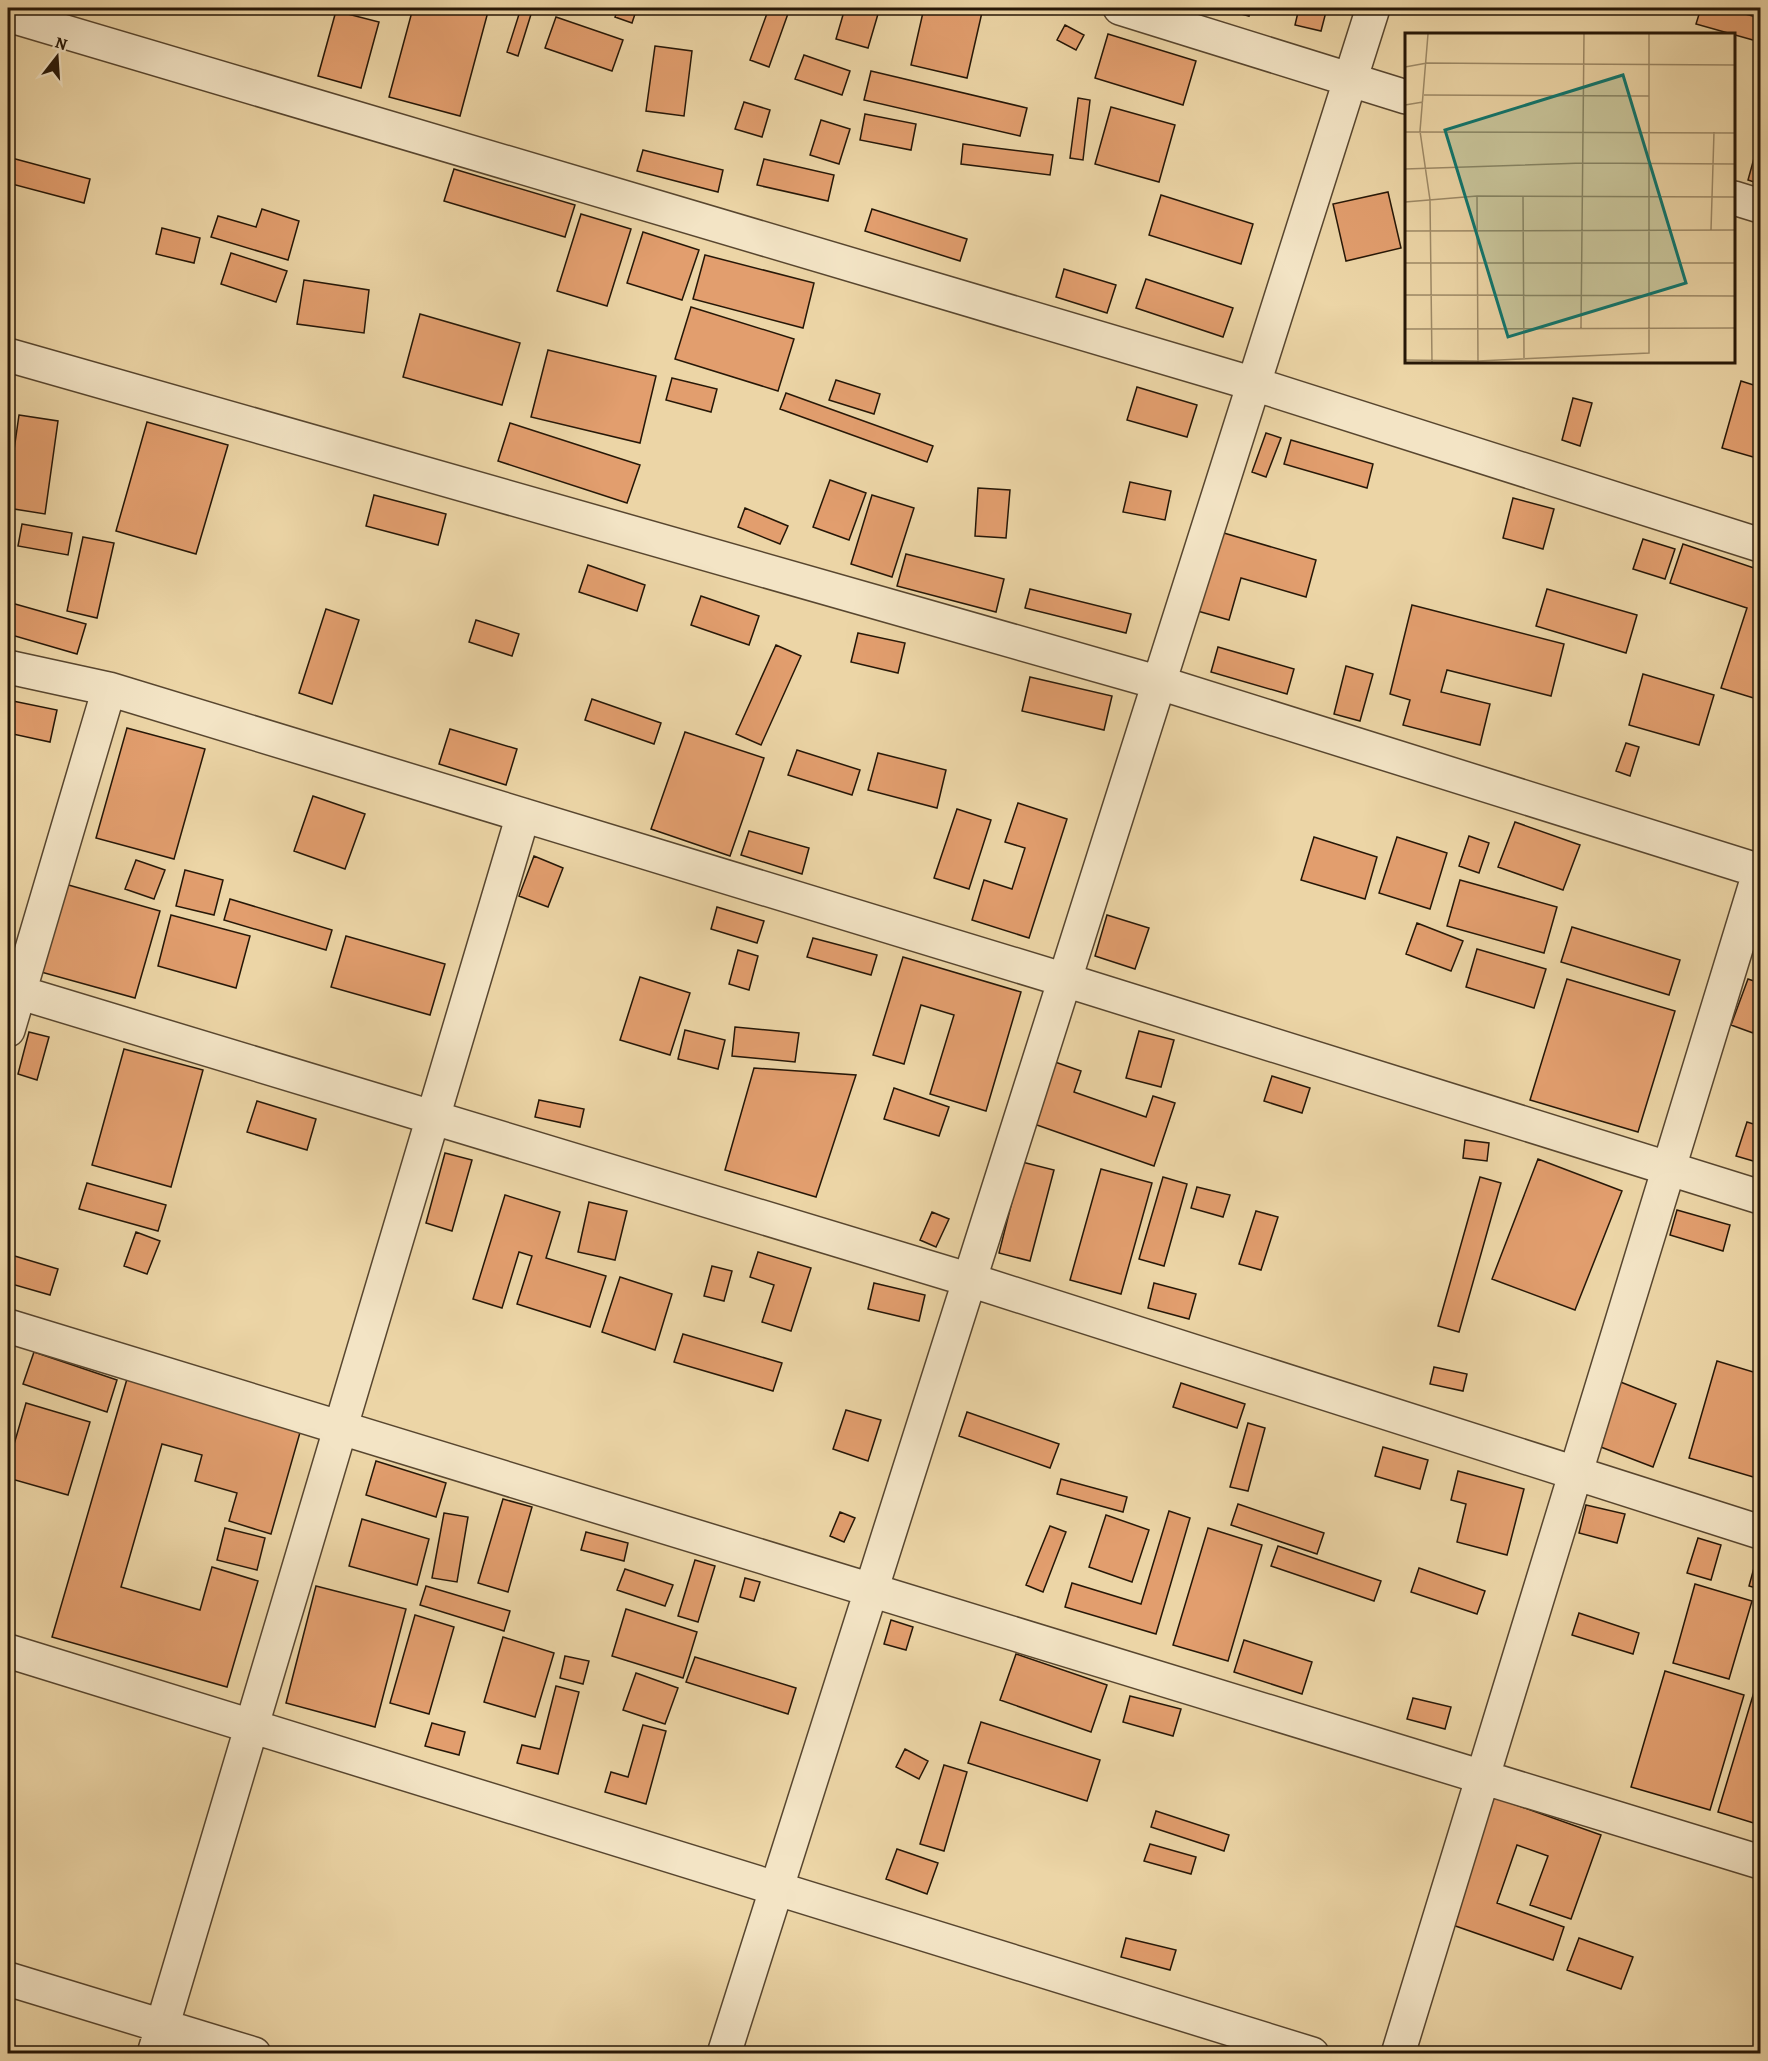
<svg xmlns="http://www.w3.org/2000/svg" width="1768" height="2061" font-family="Alegreya,serif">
<rect width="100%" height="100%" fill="#ecd5a6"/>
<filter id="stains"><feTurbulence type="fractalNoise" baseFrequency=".00333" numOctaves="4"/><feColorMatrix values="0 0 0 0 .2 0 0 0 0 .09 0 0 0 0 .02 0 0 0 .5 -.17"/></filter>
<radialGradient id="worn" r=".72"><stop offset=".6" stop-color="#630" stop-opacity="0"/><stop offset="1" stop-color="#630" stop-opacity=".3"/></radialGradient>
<path fill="#e29e6e" stroke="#261707" stroke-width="1.5" d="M413 8H489L460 116 389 97Z
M521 8H533L518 56 507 52Z
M619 8H637L632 23 615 17Z
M769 8H790L769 67 750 60Z
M845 8H853L878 14 868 48 836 39Z
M924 8H983L967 78 911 65Z
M1227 8H1251L1249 16 1226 10Z
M1299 8H1327L1321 31 1295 25Z
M1701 8H1723L1760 18V42L1696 24Z
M336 11 379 22 361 88 318 76Z
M556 17 623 40 612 71 545 48Z
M1065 25 1084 35 1076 50 1057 40Z
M1108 34 1196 61 1183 105 1095 78Z
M655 46 692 51 684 116 646 111Z
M804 55 850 71 842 95 795 79Z
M871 71 1027 108 1020 136 864 100Z
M1078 98 1090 100 1083 160 1070 158Z
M744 102 770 110 762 137 735 129Z
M1111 107 1175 125 1159 182 1095 164Z
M865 114 916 124 911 150 860 140Z
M821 120 850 129 839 164 810 155Z
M963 144 1053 155 1050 175 961 164Z
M643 150 723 170 718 192 637 171Z
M1756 151 1760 152V184L1748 180Z
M8 157 90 179 84 203 8 183Z
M764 159 834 175 828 201 757 185Z
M454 169 575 205 565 237 444 201Z
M1388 192 1401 248 1346 261 1333 204Z
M1161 195 1253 224 1241 264 1149 235Z
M262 209 299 221 288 260 211 237 218 216 256 227Z
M872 209 967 239 960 261 865 231Z
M581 214 631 229 607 306 557 291Z
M162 228 200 238 194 263 156 254Z
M643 232 699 250 682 300 627 283Z
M231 253 287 271 276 302 221 284Z
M705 255 814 283 803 328 693 299Z
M1064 269 1116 285 1107 313 1056 297Z
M1146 279 1233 308 1223 337 1136 308Z
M304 280 369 290 364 333 297 324Z
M691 307 794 339 778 391 675 359Z
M420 314 520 343 502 405 403 377Z
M548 350 656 376 640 443 531 417Z
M672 378 717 389 711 412 666 400Z
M836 380 880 394 874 414 829 400Z
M1741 381 1760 387V459L1722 448Z
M8 382 14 383 8 413Z
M1137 387 1197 405 1187 437 1127 420Z
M786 393 933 446 927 462 780 409Z
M1573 398 1592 403 1580 446 1562 440Z
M19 415 58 421 45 514 8 508V492Z
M147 422 228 445 196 554 116 531Z
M510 423 640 465 627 503 498 461Z
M1266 433 1281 438 1266 477 1252 472Z
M1291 440 1373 464 1367 488 1284 464Z
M830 480 866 493 849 540 813 527Z
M1130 482 1171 491 1165 520 1123 512Z
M978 488 1010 490 1006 538 975 536Z
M374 495 446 514 438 545 366 526Z
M872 495 914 508 892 577 851 564Z
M1513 498 1554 509 1543 549 1503 538Z
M745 508 788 526 780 544 738 527Z
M22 524 72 533 68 555 18 546Z
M1217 531 1316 560 1306 597 1241 578 1229 620 1194 610Z
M83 537 114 543 97 618 67 611Z
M1643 539 1675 549 1665 579 1633 569Z
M1683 544 1760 570V700L1721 688 1747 608 1670 583Z
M906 554 1004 579 996 612 897 586Z
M588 565 645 585 637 611 579 592Z
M1030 589 1131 614 1126 633 1025 608Z
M1547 589 1637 615 1626 653 1536 626Z
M701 596 759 616 749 645 691 625Z
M8 602 86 624 77 654 8 634Z
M1412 605 1564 644 1551 696 1447 670 1441 692 1490 704 1480 745 1403 725 1410 700 1390 694Z
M326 609 359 620 332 704 299 693Z
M476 620 519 634 512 656 469 642Z
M858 633 905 643 898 673 851 662Z
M776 645 801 656 761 745 736 734Z
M1218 647 1294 669 1287 694 1211 672Z
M1346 666 1373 674 1360 721 1334 714Z
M1643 674 1714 695 1699 745 1629 725Z
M1030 677 1112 696 1104 730 1022 711Z
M592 699 661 723 654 744 585 720Z
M8 700 57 710 50 742 8 733Z
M127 728 205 749 174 859 96 838Z
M450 729 517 749 506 785 439 764Z
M685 732 764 758 730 856 651 829Z
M1626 743 1639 747 1630 776 1616 771Z
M797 750 860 770 852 795 788 775Z
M878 753 946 770 937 808 868 790Z
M313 796 365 814 345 869 294 851Z
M1018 803 1067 819 1029 938 972 920 984 880 1012 889 1025 848 1005 842Z
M957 809 991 820 969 889 934 878Z
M1515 822 1580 845 1563 890 1498 867Z
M749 831 809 848 802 874 741 855Z
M1469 836 1489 843 1479 873 1459 866Z
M1314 837 1377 857 1365 899 1301 880Z
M1397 837 1447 853 1430 909 1379 893Z
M534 856 563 868 548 907 519 896Z
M136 860 165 870 154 899 125 889Z
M185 870 223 880 214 915 176 906Z
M1460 880 1557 907 1544 953 1447 926Z
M65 884 160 911 135 998 41 972Z
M230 899 332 930 326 950 224 920Z
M717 907 764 921 757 943 711 929Z
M171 915 250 936 236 988 158 966Z
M1107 915 1149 928 1135 969 1095 956Z
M1417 923 1463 941 1451 971 1406 954Z
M1572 927 1680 960 1669 995 1561 962Z
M346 936 445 964 430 1015 331 987Z
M813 938 877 955 871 975 807 957Z
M1477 949 1546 969 1534 1008 1466 987Z
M738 950 758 956 749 990 729 984Z
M903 957 1021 992 986 1111 930 1094 954 1015 921 1005 904 1064 873 1055Z
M640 977 690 993 670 1055 620 1040Z
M1567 979 1675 1011 1638 1132 1530 1100Z
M1748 979 1760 983V1010L1753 1033 1731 1025Z
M735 1027 799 1033 795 1062 732 1056Z
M685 1030 725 1040 718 1069 678 1059Z
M1139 1031 1174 1040 1161 1087 1126 1078Z
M29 1032 49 1037 37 1080 18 1074Z
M124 1049 203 1070 171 1187 92 1165Z
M1055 1062 1081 1071 1074 1092 1146 1117 1153 1096 1175 1103 1154 1166 1034 1124Z
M754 1068 856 1075 816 1197 725 1170Z
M1272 1076 1310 1088 1302 1113 1264 1101Z
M894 1088 949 1107 939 1136 884 1119Z
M539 1100 584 1109 580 1127 535 1117Z
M257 1101 316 1119 307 1150 247 1132Z
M1747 1122 1760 1126V1163L1736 1156Z
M1465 1140 1489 1143 1487 1161 1463 1158Z
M445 1153 472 1160 452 1231 426 1223Z
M1538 1159 1622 1191 1575 1310 1492 1279Z
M1022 1162 1054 1170 1030 1261 999 1253Z
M1101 1169 1152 1183 1121 1294 1070 1280Z
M1163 1177 1187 1184 1164 1266 1139 1259Z
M1480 1177 1501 1183 1459 1332 1438 1326Z
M87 1183 166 1205 158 1231 79 1209Z
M1197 1187 1230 1195 1223 1217 1191 1208Z
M505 1195 560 1212 546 1258 606 1276 590 1327 517 1304 532 1256 519 1252 502 1308 473 1299Z
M589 1202 627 1211 615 1260 578 1252Z
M1677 1210 1730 1225 1723 1251 1670 1235Z
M1256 1211 1278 1217 1261 1270 1239 1264Z
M932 1212 949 1219 936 1247 920 1240Z
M136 1232 160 1241 147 1274 124 1266Z
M758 1252 811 1268 791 1331 762 1322 774 1285 750 1277Z
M8 1254 58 1269 50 1295 8 1283Z
M712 1266 732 1271 724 1301 704 1296Z
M620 1277 672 1294 655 1350 602 1332Z
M874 1283 925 1295 919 1321 868 1309Z
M1154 1283 1196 1294 1189 1319 1148 1308Z
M683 1334 782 1363 773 1391 674 1362Z
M34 1352 117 1380 107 1412 23 1384Z
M1717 1361 1760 1374V1479L1689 1458Z
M1434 1367 1467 1374 1463 1391 1430 1384Z
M127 1379 301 1429 271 1534 229 1521 237 1493 195 1481 202 1455 162 1444 121 1587 200 1610 212 1567 258 1581 227 1687 52 1637Z
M1618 1381 1676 1404 1653 1467 1593 1444Z
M1181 1383 1245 1404 1237 1428 1173 1407Z
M26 1403 90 1422 68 1495 8 1478V1465Z
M846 1410 881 1420 868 1461 833 1449Z
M967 1412 1059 1444 1050 1468 959 1436Z
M1248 1423 1265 1428 1248 1491 1230 1487Z
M1383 1447 1428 1460 1420 1489 1375 1476Z
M376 1461 446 1483 436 1517 366 1495Z
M1458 1471 1524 1489 1507 1555 1457 1542 1466 1504 1451 1500Z
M1061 1479 1127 1497 1123 1512 1057 1494Z
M503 1499 532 1507 508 1592 478 1583Z
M1238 1504 1324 1533 1317 1554 1231 1525Z
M1586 1505 1625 1514 1617 1543 1579 1533Z
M1169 1511 1190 1518 1156 1634 1065 1607 1072 1583 1141 1604Z
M840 1512 855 1518 844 1542 830 1536Z
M444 1513 468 1517 457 1582 432 1578Z
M1106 1515 1149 1530 1132 1582 1089 1567Z
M362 1519 429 1539 417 1585 349 1566Z
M1050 1526 1066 1532 1043 1592 1026 1585Z
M225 1528 265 1538 257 1570 217 1560Z
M1208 1528 1262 1545 1228 1661 1173 1645Z
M586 1532 628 1543 624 1561 581 1550Z
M1698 1538 1721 1545 1711 1580 1687 1573Z
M1278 1546 1381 1581 1374 1601 1271 1566Z
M695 1560 715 1566 698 1622 678 1616Z
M1755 1564 1760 1565V1589L1749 1586Z
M1419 1568 1485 1591 1477 1614 1411 1592Z
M625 1569 673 1585 665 1606 617 1590Z
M745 1578 760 1582 754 1601 740 1597Z
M1695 1584 1752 1601 1729 1679 1673 1663Z
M316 1586 406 1609 375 1727 286 1703Z
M426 1586 510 1611 504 1631 420 1605Z
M626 1609 697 1632 683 1678 612 1656Z
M1579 1613 1639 1633 1633 1654 1572 1635Z
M415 1615 454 1627 429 1714 390 1703Z
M891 1620 913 1627 906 1650 884 1644Z
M503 1637 554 1653 535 1717 484 1702Z
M1244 1640 1312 1662 1302 1694 1234 1672Z
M1016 1654 1107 1685 1091 1732 1000 1700Z
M565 1656 589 1661 583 1684 560 1678Z
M695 1657 796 1688 788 1714 686 1682Z
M1665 1671 1744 1695 1710 1810 1631 1787Z
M1760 1672V1825L1718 1812Z
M636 1673 678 1688 665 1724 623 1710Z
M556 1686 579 1692 558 1774 517 1763 522 1745 540 1749Z
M1130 1696 1181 1709 1173 1736 1123 1722Z
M1413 1698 1451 1707 1445 1729 1407 1719Z
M981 1722 1100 1760 1087 1801 968 1763Z
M432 1723 465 1732 459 1755 425 1746Z
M643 1725 666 1731 646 1804 605 1792 611 1772 628 1777Z
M905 1749 928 1761 919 1779 896 1767Z
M944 1765 967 1772 944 1851 920 1844Z
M1488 1795 1601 1835 1571 1919 1530 1905 1548 1856 1517 1845 1497 1903 1564 1927 1553 1960 1444 1922Z
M1156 1811 1229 1835 1224 1851 1151 1827Z
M1150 1844 1196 1857 1191 1874 1144 1861Z
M897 1849 938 1863 927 1894 886 1879Z
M1126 1938 1176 1950 1170 1970 1121 1957Z
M1579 1938 1633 1957 1621 1989 1567 1970Z"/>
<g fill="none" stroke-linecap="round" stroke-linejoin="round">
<g stroke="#58462f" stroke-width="36">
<path id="minor" d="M1120 8 1406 97
M8 15 1254 384 1760 545
M1734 198 1760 206
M8 355 1160 683 1760 871
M8 667 109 689 1065 980 1760 1197
M8 989 970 1280 1760 1532
M8 1030 109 689
M8 1326 1760 1862
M8 1651 1312 2054
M8 1979 254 2054
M154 2054 523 815
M724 2054 1373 8
M1398 2054 1760 870"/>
</g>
<use href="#minor" stroke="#f3e4c5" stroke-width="33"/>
</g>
<g transform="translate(1405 33)">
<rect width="330" height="330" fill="#ecd5a6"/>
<path fill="none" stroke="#9d8966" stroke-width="1.5" d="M23 1 15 98 25 167 27 329M0 34 22 30 330 32M19 62 244 63M0 72 18 69M0 99 330 100M0 136 178 130 330 131M72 163 73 329M118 163 119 325M0 169 72 163 330 164M306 197 309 99M0 198 330 197M0 230H330M0 262 330 263M176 295 179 1M0 296 330 295M0 327 73 328 244 320V1"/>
<path fill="#0f766e" fill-opacity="0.15" stroke="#0f766e" stroke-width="3" d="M218 42 281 250 103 304 40 97Z"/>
<rect width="330" height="330" fill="none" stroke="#261707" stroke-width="3"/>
</g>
<rect width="1768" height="2061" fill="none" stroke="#ecd5a6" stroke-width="30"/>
<rect x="9" y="9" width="1750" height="2043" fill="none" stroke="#261707" stroke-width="3"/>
<rect x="15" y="15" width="1738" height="2031" fill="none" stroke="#261707" stroke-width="1.5"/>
<g transform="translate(57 57) rotate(17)" stroke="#f3e4c5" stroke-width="4.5" paint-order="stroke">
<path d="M0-4.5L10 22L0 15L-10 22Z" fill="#261707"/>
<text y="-9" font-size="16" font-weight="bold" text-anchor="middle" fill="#261707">N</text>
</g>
<rect width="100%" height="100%" filter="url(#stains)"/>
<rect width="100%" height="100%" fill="url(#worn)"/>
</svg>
